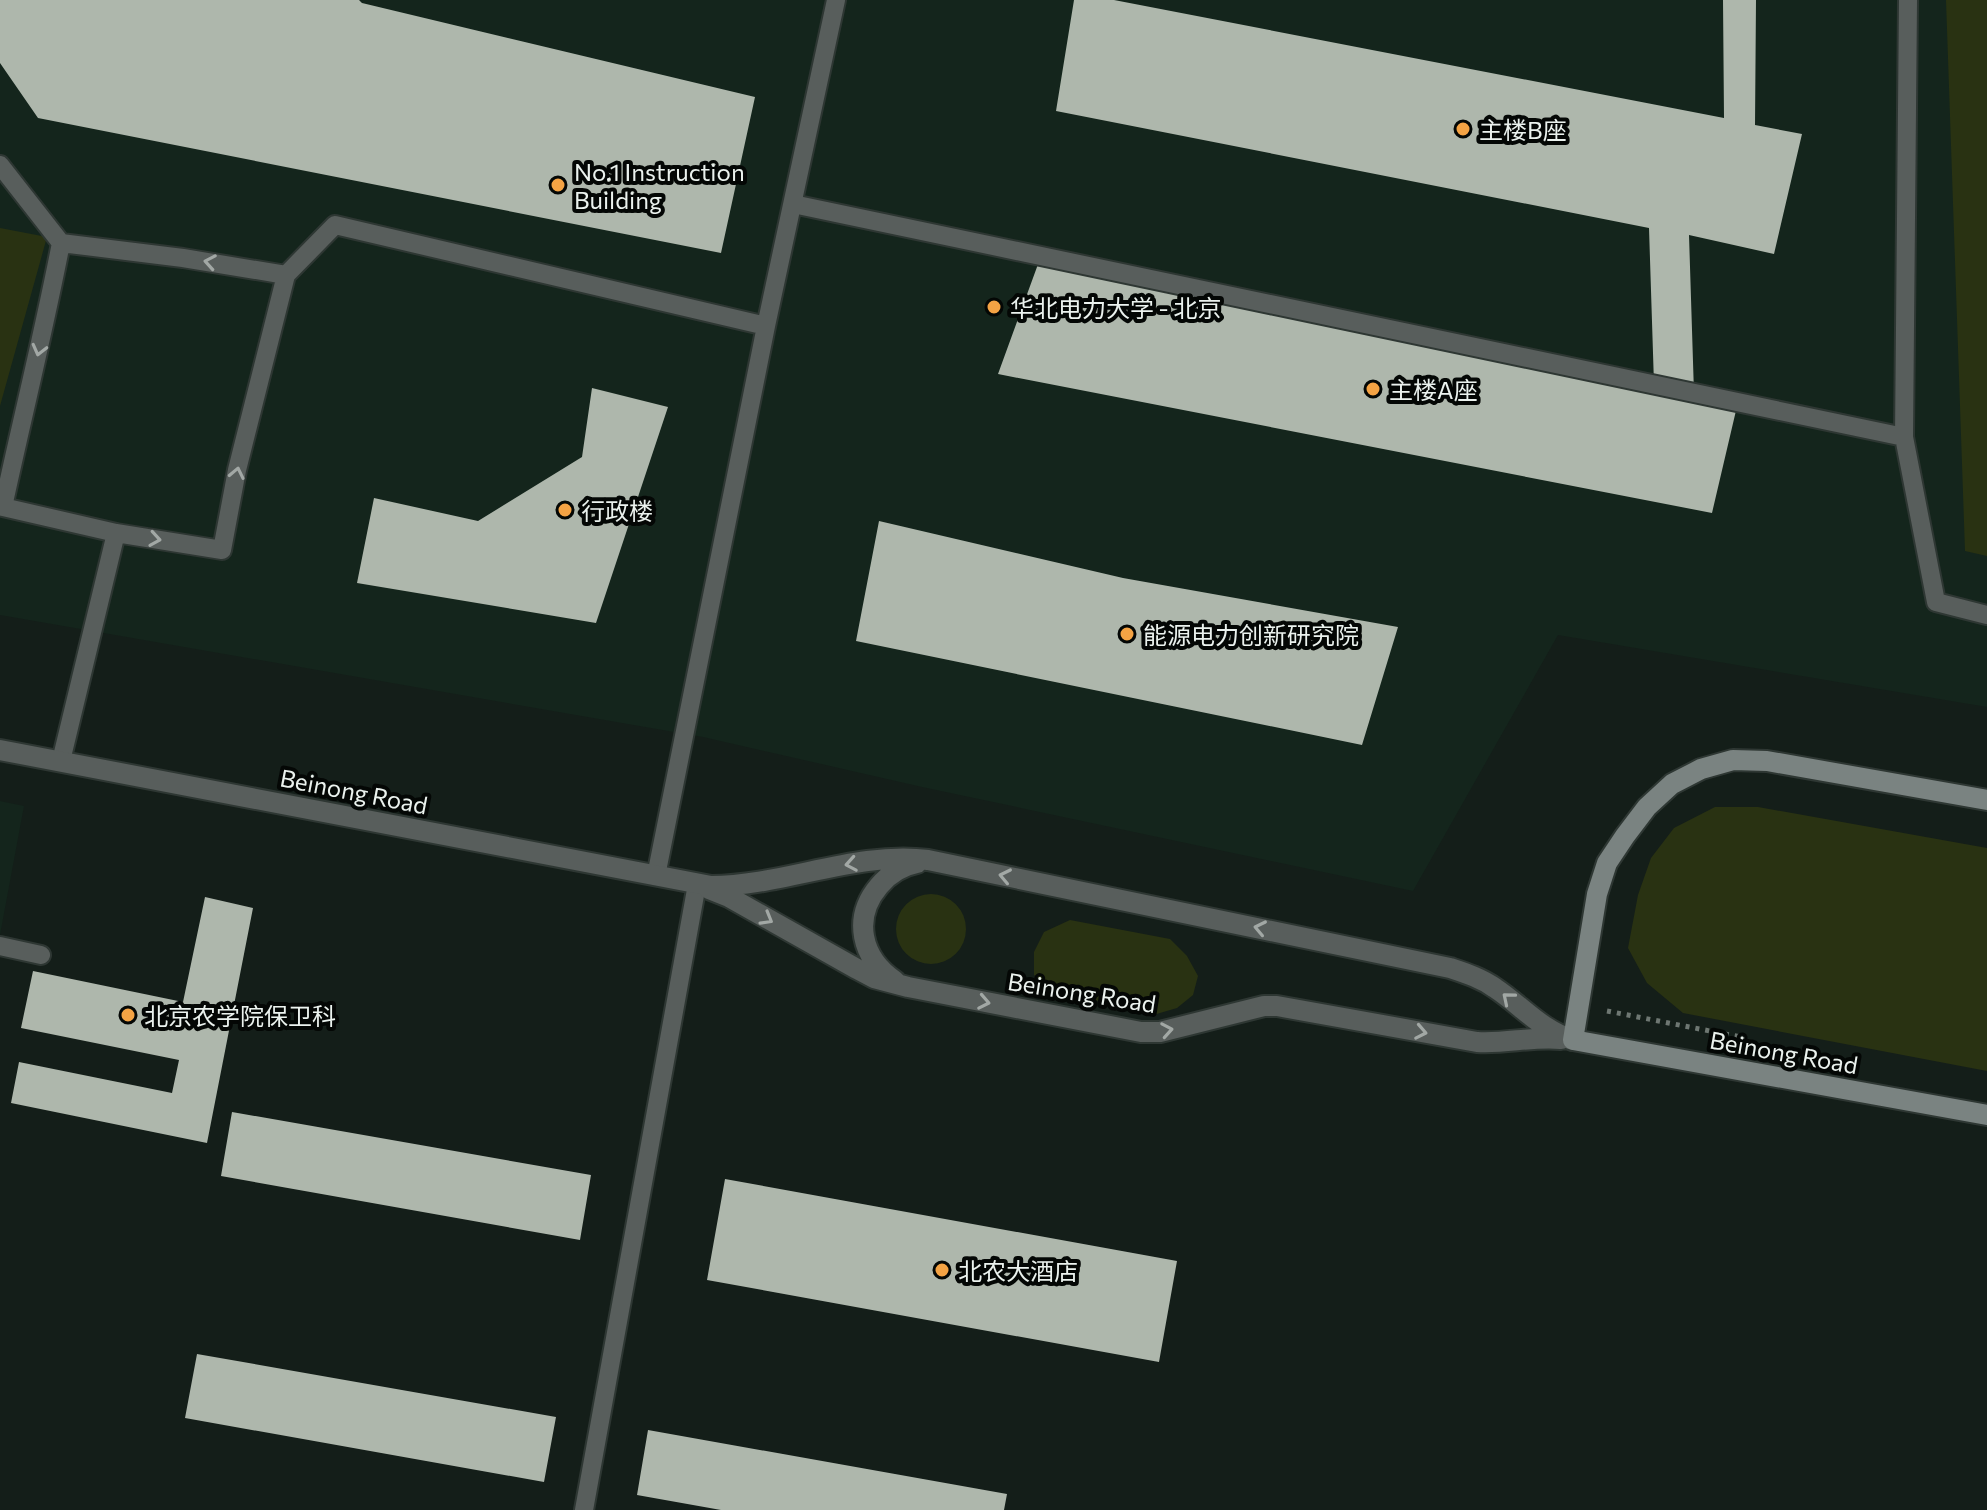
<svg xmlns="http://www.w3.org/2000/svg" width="1987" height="1510" font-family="Commissioner,'Noto Sans SC',sans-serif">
<rect width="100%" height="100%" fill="#141e19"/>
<path fill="#14251c" d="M0 0H1987V707L1558 635 1413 891 922 787 703 737 0 615Z
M0 801 24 806 0 935Z"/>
<path fill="#293212" d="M1946 0H1987V556L1965 551Z
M0 228 47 237 0 406Z
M1715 807H1758L1987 848V1071L1683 1013 1647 983 1628 948 1638 895 1651 858 1674 828Z
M896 929a35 35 0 1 1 70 0a35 35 0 1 1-70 0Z
M1070 920 1170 939 1187 956 1198 976 1193 995 1177 1008 1153 1015 1055 990 1034 975V952L1044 932Z"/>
<path fill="#aeb7ac" d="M0 0H359L362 3 755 97 721 253 38 118 0 63Z
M1074 0H1114L1724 118 1723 0H1756L1755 125 1802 134 1774 254 1689 235 1694 393 1738 402 1712 513 998 374 1041 256 1654 384 1649 228 1056 111Z
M592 388 668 407 596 623 357 583 374 498 478 521 582 457Z
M879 521 1123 578 1398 627 1362 745 856 641Z
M205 897 253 908 207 1143 11 1103 19 1062 172 1093 179 1060 21 1028 33 971 183 1002Z
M232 1112 591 1175 580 1240 221 1176Z
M725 1179 1177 1261 1159 1362 707 1280Z
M197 1354 556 1417 544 1482 185 1418Z
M648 1430 1007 1494 1004 1510H721L637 1495Z"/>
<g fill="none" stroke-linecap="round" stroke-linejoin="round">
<g stroke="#2e3733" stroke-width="22">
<path id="service" d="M0 165 61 243
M793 204 1904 437 1936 602 1987 615
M286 275 183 258 61 243C44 331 22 419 3 507L116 533 222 550 237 470 286 275 335 225 766 326
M1904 437 1908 0
M61 761 116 533
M656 876 766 326 836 0
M0 946 41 955
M584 1510 697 884"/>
</g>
<g stroke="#2e3733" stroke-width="24">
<path id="tertiary" d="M0 750 711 886C784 886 855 851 928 860L1450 968C1465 973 1481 978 1495 988 1522 1006 1541 1030 1573 1040
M709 889 729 897 857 969 874 978 908 987 1141 1032H1160L1264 1006H1277L1477 1042C1505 1044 1533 1036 1561 1039
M895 981C861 958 852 918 879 886 889 874 901 866 917 863"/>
</g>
<g stroke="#2e3733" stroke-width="24">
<path id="secondary" d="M1987 800 1767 761 1733 760 1701 769 1672 784 1647 807 1625 836 1607 863 1597 894 1573 1040 1987 1115"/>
</g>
<path stroke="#6e7772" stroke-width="5" stroke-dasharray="4 6" stroke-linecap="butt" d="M1607 1011 1746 1038"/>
<use href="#service" stroke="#585e5c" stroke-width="18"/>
<use href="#tertiary" stroke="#585e5c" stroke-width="20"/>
<use href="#secondary" stroke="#7a8381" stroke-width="20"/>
</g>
<defs><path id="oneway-chevron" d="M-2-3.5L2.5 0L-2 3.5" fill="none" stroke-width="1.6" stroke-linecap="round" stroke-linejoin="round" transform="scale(2)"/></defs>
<g stroke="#a2a8a5">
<use href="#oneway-chevron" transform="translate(210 262) rotate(-170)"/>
<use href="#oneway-chevron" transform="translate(39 350) rotate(104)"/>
<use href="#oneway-chevron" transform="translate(237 473) rotate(-78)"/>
<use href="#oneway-chevron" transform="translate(155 539) rotate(9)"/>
<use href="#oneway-chevron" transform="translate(851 864) rotate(170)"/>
<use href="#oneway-chevron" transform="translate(1005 876) rotate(-168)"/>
<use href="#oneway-chevron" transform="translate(767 919) rotate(30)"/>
<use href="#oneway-chevron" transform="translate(1260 928) rotate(-168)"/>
<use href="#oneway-chevron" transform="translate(1508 998) rotate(-140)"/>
<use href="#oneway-chevron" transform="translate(984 1002) rotate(11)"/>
<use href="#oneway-chevron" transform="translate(1167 1030) rotate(-10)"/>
<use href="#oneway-chevron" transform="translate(1421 1032) rotate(11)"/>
</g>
<g fill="#f4a344" stroke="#040705" stroke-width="3">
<circle cx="1463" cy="129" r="8"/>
<circle cx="558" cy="185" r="8"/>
<circle cx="994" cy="307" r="8"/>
<circle cx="1373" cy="389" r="8"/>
<circle cx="565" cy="510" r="8"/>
<circle cx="1127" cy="634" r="8"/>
<circle cx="128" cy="1015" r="8"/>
<circle cx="942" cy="1270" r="8"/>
</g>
<g text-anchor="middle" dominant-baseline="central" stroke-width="8" stroke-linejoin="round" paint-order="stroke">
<g font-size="24" fill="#ebf2ee" stroke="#040705" text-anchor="start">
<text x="1479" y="129">主楼B座</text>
<text x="574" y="171">No.1 Instruction<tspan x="574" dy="28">Building</tspan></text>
<text x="1010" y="307">华北电力大学 - 北京</text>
<text x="1389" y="389">主楼A座</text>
<text x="581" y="510">行政楼</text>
<text x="1143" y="634">能源电力创新研究院</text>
<text x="144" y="1015">北京农学院保卫科</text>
<text x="958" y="1270">北农大酒店</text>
</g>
<g font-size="24" fill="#ebf2ee" stroke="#040705">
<text transform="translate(354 791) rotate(11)">Beinong Road</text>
<text transform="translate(1082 992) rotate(9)">Beinong Road</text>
<text transform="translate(1784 1052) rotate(10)">Beinong Road</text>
</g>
</g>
</svg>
